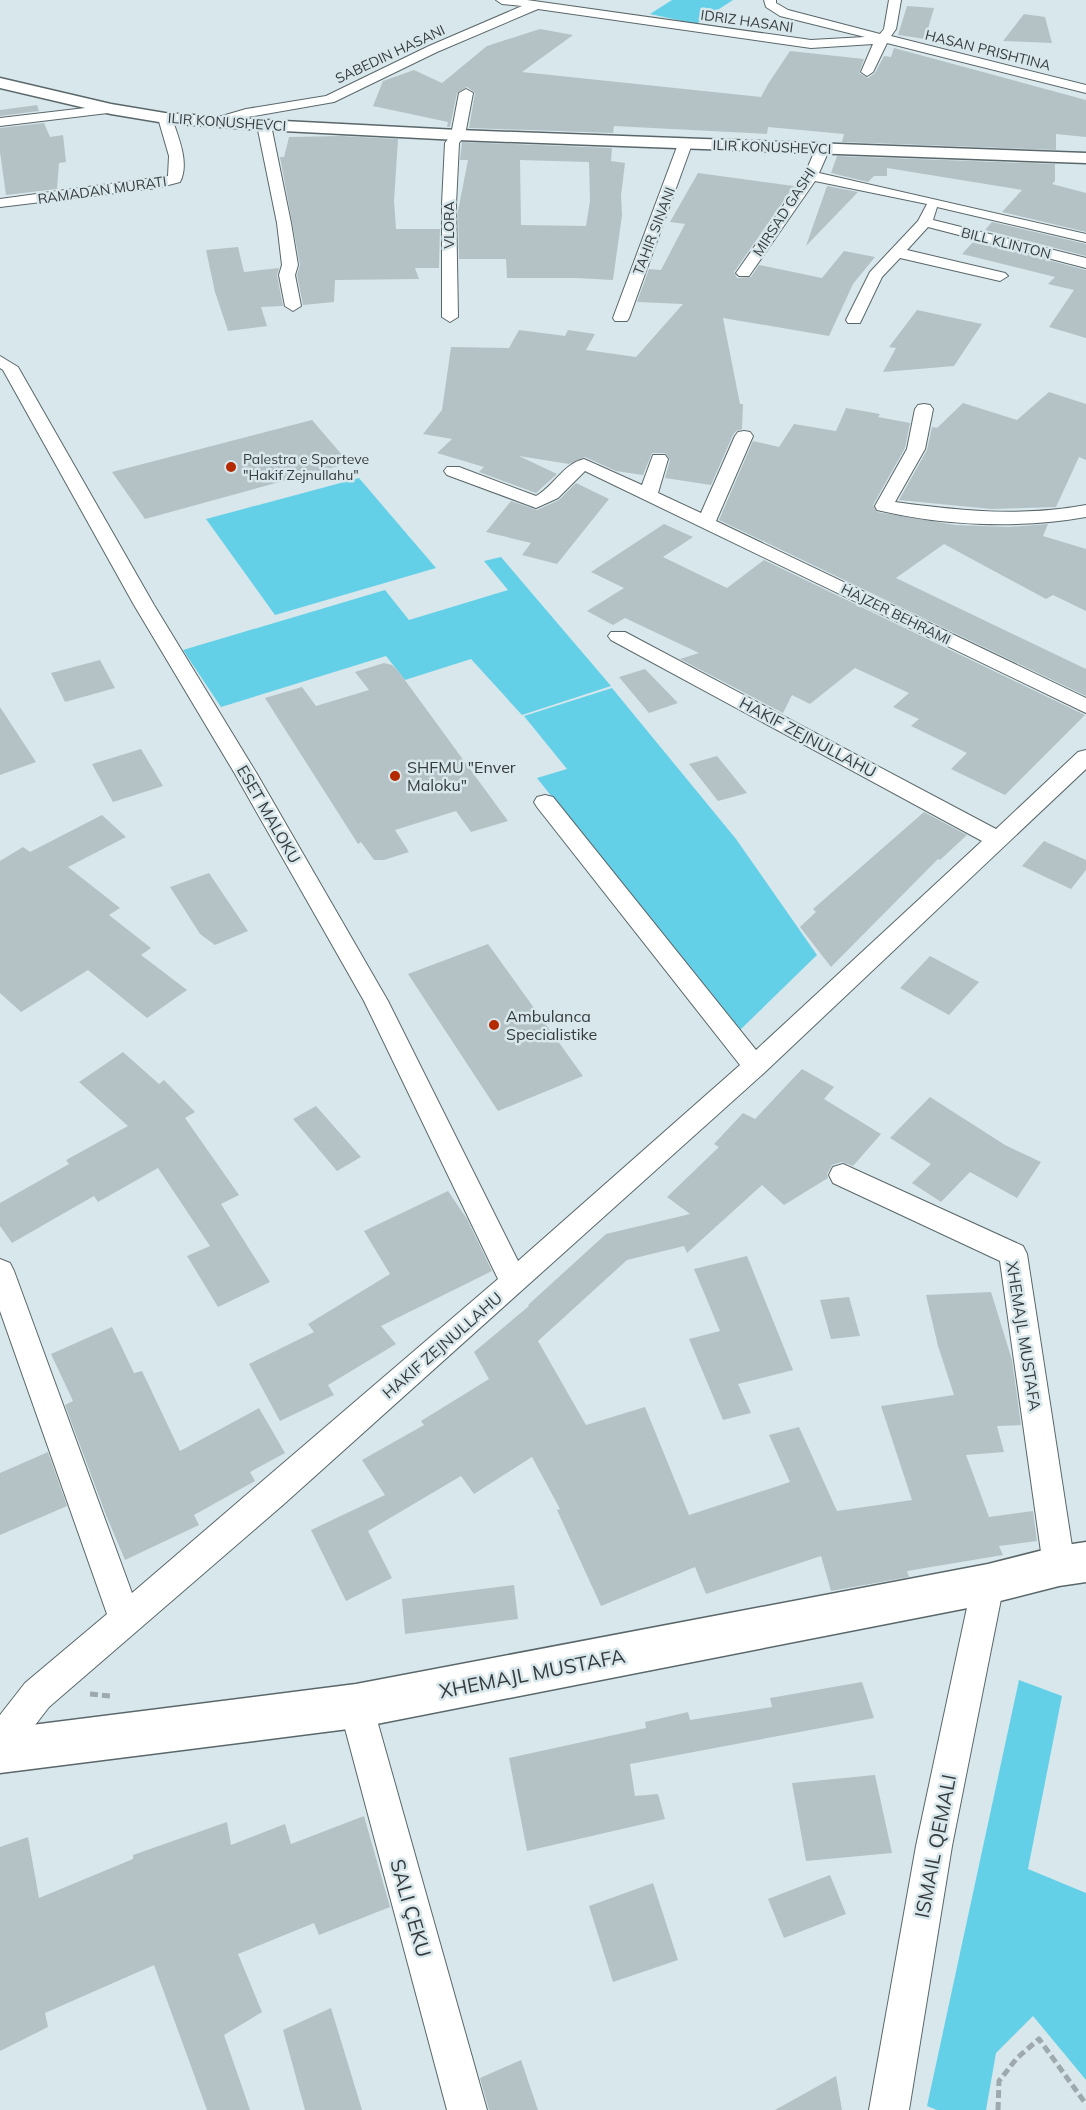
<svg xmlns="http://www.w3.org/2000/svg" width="1086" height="2110" font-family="Mulish,sans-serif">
<rect width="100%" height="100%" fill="#d8e7eb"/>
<path fill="#64d0e8" d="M672 0H733L696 24 650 14Z
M359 478 436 568 275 615 206 519Z
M501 557 611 686 522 715 471 659 405 680 386 656 221 707 183 650 385 590 409 620 508 590 484 561Z
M612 688 736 839 817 955 738 1032 537 778 567 769 524 716Z
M1019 1680 1062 1696 1028 1869 1086 1893V2080L1033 2016 996 2053 986 2110H937L927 2106Z"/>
<path fill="#b4c2c6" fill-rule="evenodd" d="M907 6 934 8 925 39 898 35Z
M1024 14 1045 17 1052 43 1003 41Z
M540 29 573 35 522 72 761 97 768 84 790 51 864 59 859 73 868 78 875 73 884 56 891 57 894 48 1086 100V137L1056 134V150L842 142 844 134 768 127 767 134 614 126 613 133 469 128 475 93 467 87 457 93 450 127H447L448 122 373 106 383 81 414 70 442 83 487 46Z
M37 105 39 111 0 116V110Z
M44 123 50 137 63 135 66 162 59 163 57 189 6 195 0 152V128Z
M341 136 398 139 394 201 396 229H440L439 268H415L419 279 335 280 334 302 303 305 297 275 300 265 280 157H284L289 137Z
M462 142 612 148 611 161 625 163 621 196 622 215 613 280 576 278H507L506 259H459L458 211 468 160H460ZM520 160 589 162 590 201 586 226 521 225Z
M837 156 1055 164V181L1052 184 1086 193V232L1002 212 1022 190 887 168V176H874L868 182 831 173Z
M698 173 794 186 734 272 737 278 751 277 759 265 822 278 844 251 875 257 853 284 829 336 723 318 740 404H743L742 429 736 431 733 435 711 485 665 478 670 460 665 453H652L643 475 616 471 585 457 569 464 519 456 557 474 536 493 479 472 484 467 437 453 452 439 423 434 442 410 451 347 509 348 519 330 565 336 568 330 595 334 586 350 636 357 683 304 637 302 649 269 661 270 685 224 670 222Z
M827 186 858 192 806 246Z
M992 222 1086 244V256L985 230Z
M974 241 1086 270V338L1049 327 1074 290 1048 284 1055 277 962 254Z
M238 247 244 272 279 268 277 275 283 306 261 307 267 326 228 331 215 292 206 250Z
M917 310 982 324 954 366 883 372 896 348 889 347Z
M1049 392 1086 404V460L1079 457 1056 507 991 509 899 500 927 450 932 427 937 428 963 403 1017 420Z
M846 408 880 414 878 417 910 423 905 448 873 505 877 512 955 525 1008 527 1048 524 1043 536 1086 549V611L1053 595 1046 599 944 544 896 578 1086 669V696L719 520 753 441 779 447 794 424 836 431Z
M312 420 349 463 145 519 112 472Z
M576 483 609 499 557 564 522 555 531 543 486 532 511 501 537 510 559 500Z
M664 524 693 537 663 557 727 588 764 560 1085 715 1005 795 951 769 967 753 911 726 919 719 893 707 909 693 855 668 810 704 792 695 783 713 680 659 699 653 625 618 613 625 587 611 624 588 591 572Z
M100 660 115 688 65 702 51 673Z
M384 663 392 665 399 672 508 821 471 832 456 811 395 830 409 852 384 860H374L361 842 358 844 265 698 302 687 316 706 369 690 355 672Z
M645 669 678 703 649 713 619 677Z
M0 707 36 762 0 775Z
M141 749 163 786 113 802 92 764Z
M717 756 747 793 718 801 689 764Z
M924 812 967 835 940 860 938 859 831 967 800 927 816 912 813 909Z
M102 815 126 837 68 867 120 908 109 915 151 948 141 955 187 990 147 1018 88 970 21 1012 0 993V861L23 847 30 852Z
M1044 841 1086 860V870L1071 889 1022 866Z
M209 873 248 931 215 945 200 934 170 887Z
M488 944 583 1076 498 1111 408 974Z
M930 956 979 982 949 1015 900 988Z
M123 1052 159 1084 164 1080 195 1112 185 1118 239 1195 221 1204 270 1282 218 1307 187 1256 210 1246 158 1168 98 1202 94 1196 12 1243 0 1226V1203L69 1164 66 1160 128 1126 79 1082Z
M802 1069 834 1087 824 1099 881 1134 853 1166 842 1162 832 1165 827 1174 828 1178 784 1205 762 1185 687 1253 684 1246 627 1260 538 1341 586 1425 645 1407 689 1515 790 1482 769 1435 799 1427 837 1511 912 1500 881 1406 954 1395 938 1346 926 1295 991 1292 1012 1360 1021 1425 997 1426 1004 1452 966 1455 989 1517 1033 1511 1037 1541 999 1546 1003 1555 907 1571 909 1577 831 1591 821 1556 706 1594 695 1567 601 1606 557 1510 560 1509 532 1457 474 1494 461 1476 368 1531 392 1578 346 1601 311 1530 385 1495 362 1460 424 1425 421 1421 489 1379 474 1352 529 1306 528 1305 606 1234 690 1214 667 1197 719 1147 714 1144 743 1113 755 1119Z
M930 1097 1005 1145 1041 1162 1017 1198 970 1172 941 1202 912 1183 931 1164 890 1138Z
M316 1106 361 1157 337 1171 293 1119Z
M448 1191 467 1219 492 1271 381 1326 396 1344 328 1385 334 1395 280 1421 249 1364 314 1332 308 1324 390 1274 364 1231Z
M747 1256 793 1370 738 1384 751 1413 723 1420 689 1339 720 1331 694 1269Z
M849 1297 860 1336 831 1339 820 1300Z
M112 1327 134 1373 142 1371 180 1451 259 1408 285 1453 250 1472 255 1481 194 1515 199 1525 125 1560 106 1515 65 1405 73 1401 51 1354Z
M48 1452 67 1506 0 1535V1473Z
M514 1585 518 1619 405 1634 402 1599Z
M862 1682 874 1718 630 1764 635 1796 658 1794 665 1819 527 1851 509 1758 646 1728 645 1722 688 1712 690 1720 772 1707 770 1698Z
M875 1775 892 1853 806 1861 792 1783Z
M364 1816 390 1907 319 1935 314 1923 238 1954 262 2012 224 2035 250 2110H207L154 1965 45 2013 48 2027 0 2051V1847L28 1837 39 1898 133 1859V1855L227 1822 231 1845 285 1824 291 1844Z
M830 1875 846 1914 784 1938 768 1899Z
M653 1883 678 1960 613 1982 589 1906Z
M331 2008 362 2110H305L283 2030Z
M521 2060 538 2110H489L480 2078Z
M836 2076 842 2110H775Z"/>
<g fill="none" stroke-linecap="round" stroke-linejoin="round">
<g stroke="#5a676a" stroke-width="2">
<path id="street" d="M496 0H527L811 40 865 37 780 16 766 7 764 0H776V3L788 10 880 34 884 29 889 0H901L896 29 891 36 1086 85V93L887 43 873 72 867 76 861 72 873 44 811 48 538 9 437 52 334 102 248 117 220 125 213 121 215 118 246 109 326 96 429 46 522 6 502 4Z
M466 89 473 93 465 135 459 143 456 204 458 317 450 322 442 317V204L445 143 451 135 459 93Z
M111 105 118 109 116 112 0 126V118Z
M165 114 172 118C178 137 190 163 180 182L157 188 0 207V199L168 176 169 156 158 118Z
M264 121 271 125 291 223 298 265 295 275 301 306 293 311 285 306 279 275 282 265 277 223 257 125Z
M685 140 692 144 629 318 627 321H615L613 318 678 144Z
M823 144 830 148 819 173 1086 234V242L937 207 933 220 1086 258V268L928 227 907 250 1005 273 1008 276 1000 281 900 258 882 277 860 323H848L846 320 870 272 918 221 927 204 815 181 749 276H739L736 273 804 176 816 148Z
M0 356 18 367 154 605 257 774 388 1001 518 1261 740 1065 537 807 534 802 537 797 545 795 553 797 756 1050 982 841 611 640 608 636 611 632H625L996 829 1078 752 1086 750V769L764 1073 284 1504 49 1707 12 1755 0 1760V1715L25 1683 107 1614 0 1311V1259L10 1263 14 1271 132 1593 498 1279 364 1001 235 774 134 605 3 370 0 368Z
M924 404 930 405 933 409 925 449 895 502C960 511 1022 517 1086 505V517C1019 529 944 526 877 510L875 506 907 449 915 409 918 405Z
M744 431 750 432 753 436 716 521 1086 698V713L585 471 558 498 536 508 447 475 444 471 447 467H459L536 496C554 486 563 464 584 459L642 485 653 455H665L668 459 658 493 701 513 735 436 738 432Z
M843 1164 1023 1246 1027 1254 1075 1566 1070 1577 1059 1581 1048 1577 1043 1566 1000 1261 833 1183 829 1175 833 1167Z
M988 1569 999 1573 1004 1584 952 1846 909 2110H869L916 1846 972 1584 977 1573Z
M356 1689 368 1694 373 1706 487 2110H447L339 1706 344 1694Z"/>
</g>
<g stroke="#5a676a" stroke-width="3">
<path id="secondary" d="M0 78 111 104 165 113 264 120 458 130 1086 153V163L458 140 264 130 165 123 111 114 0 88Z
M1086 1542V1582L1059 1586 988 1604 356 1728 0 1773V1729L356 1684 988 1564 1059 1546Z"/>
</g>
<path stroke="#9ea9ad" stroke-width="5" stroke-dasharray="8 4" stroke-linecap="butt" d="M90 1694 110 1696
M998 2110 999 2081 1017 2058 1039 2039 1086 2104"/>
<use href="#street" fill="#fff" fill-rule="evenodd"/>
<use href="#secondary" fill="#fff" fill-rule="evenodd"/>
</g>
<g fill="#b42900" stroke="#d8e7eb" stroke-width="2">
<circle cx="231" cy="467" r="6"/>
<circle cx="395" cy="776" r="6"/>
<circle cx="494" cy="1025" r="6"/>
</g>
<g text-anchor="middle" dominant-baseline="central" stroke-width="5" stroke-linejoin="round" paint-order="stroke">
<g font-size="14" fill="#363b3d" stroke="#d8e7eb">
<text transform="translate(747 21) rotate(8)">IDRIZ HASANI</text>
<text transform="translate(988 50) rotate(14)">HASAN PRISHTINA</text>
<text transform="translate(390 54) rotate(-25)">SABEDIN HASANI</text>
<text transform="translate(227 122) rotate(4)">ILIR KONUSHEVCI</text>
<text transform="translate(772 147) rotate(2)">ILIR KONUSHEVCI</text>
<text transform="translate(102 190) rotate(-8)">RAMADAN MURATI</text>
<text transform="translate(784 212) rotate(-57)">MIRSAD GASHI</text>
<text transform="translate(449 225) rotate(-90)">VLORA</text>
<text transform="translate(654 231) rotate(-69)">TAHIR SINANI</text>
<text transform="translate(1006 243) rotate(14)">BILL KLINTON</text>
<text transform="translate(896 614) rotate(26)">HAJZER BEHRAMI</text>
</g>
<g font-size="14" fill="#363b3d" stroke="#d8e7eb" text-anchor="start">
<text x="243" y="459">Palestra e Sporteve<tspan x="243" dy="16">"Hakif Zejnullahu"</tspan></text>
</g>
<g font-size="16" fill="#363b3d" stroke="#d8e7eb">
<text transform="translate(808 737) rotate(28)">HAKIF ZEJNULLAHU</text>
<text transform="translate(269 814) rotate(60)">ESET MALOKU</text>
<text transform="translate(1024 1336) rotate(81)">XHEMAJL MUSTAFA</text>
<text transform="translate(442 1345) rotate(-41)">HAKIF ZEJNULLAHU</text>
</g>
<g font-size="16" fill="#363b3d" stroke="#d8e7eb" text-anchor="start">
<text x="407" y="767">SHFMU "Enver<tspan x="407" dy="18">Maloku"</tspan></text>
<text x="506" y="1016">Ambulanca<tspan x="506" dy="18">Specialistike</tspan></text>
</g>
<g font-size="20" fill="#363b3d" stroke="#d8e7eb">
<text transform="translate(532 1673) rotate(-11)">XHEMAJL MUSTAFA</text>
<text transform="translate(935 1846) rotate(-79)">ISMAIL QEMALI</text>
<text transform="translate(411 1908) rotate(74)">SALI ÇEKU</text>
</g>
</g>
</svg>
